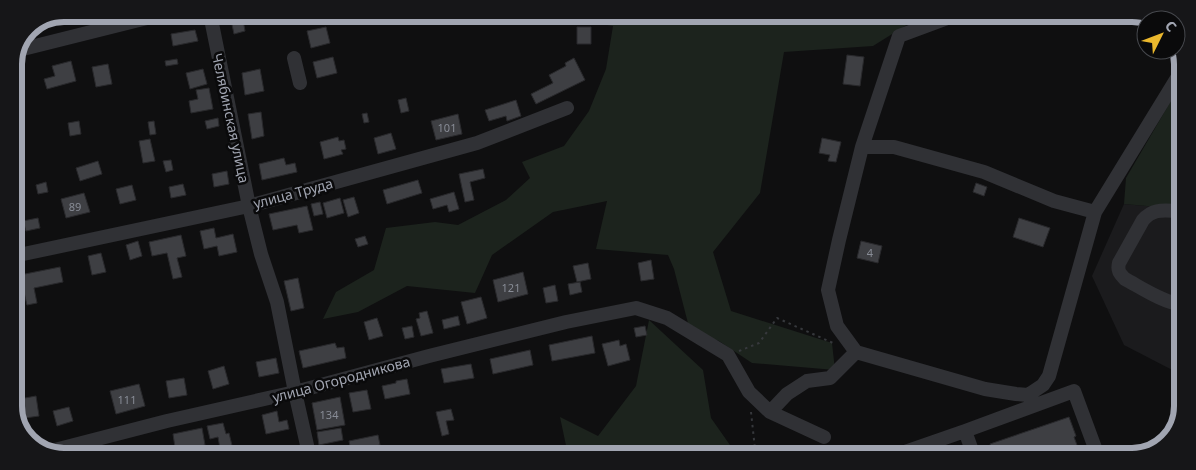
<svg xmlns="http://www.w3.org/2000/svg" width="1196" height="470" font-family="'Noto Sans',sans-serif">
<rect width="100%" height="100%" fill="#0f0f10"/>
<path fill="#1b1b1d" d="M1124 204 1181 209 1180 374 1124 345 1092 276Z"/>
<path fill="#1c231d" d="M559 15 921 16 873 46 784 52 760 193 713 252 731 311 832 343 835 370 752 363 719 341 690 331 674 269 668 255 596 249 607 201 553 212 492 255 475 293 407 286 358 312 323 319 336 292 374 270 386 228 435 222 458 225 506 200 530 178 522 162 564 146 589 111 606 69 613 26 559 17Z
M1182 82 1181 209 1124 204 1126 178Z
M649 320 703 370 711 418 737 455H568L560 417 598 436 636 386Z"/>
<path fill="#3e3f43" stroke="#29292c" d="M233 14H242L245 31 234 34 230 15Z
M305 14H325L326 15 306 20Z
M326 27 330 43 311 48 307 31Z
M577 27H591V44H577Z
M195 30 198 41 173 46 171 34Z
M847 55 864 57 860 86 843 84Z
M333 57 337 73 317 78 313 62Z
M574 58 585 80 536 104 531 94 553 83 549 75 566 66 565 63Z
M177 59 178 64 166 66 165 61Z
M71 61 76 81 47 89 44 79 55 76 52 66Z
M108 64 112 84 96 87 92 67Z
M203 69 207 84 190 89 186 73Z
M260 69 264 91 245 95 242 73Z
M209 88 213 109 191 113 189 101 198 99 196 90Z
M406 98 409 111 401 113 398 100Z
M516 100 521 116 507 121 506 116 489 121 485 110Z
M261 112 264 136 252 139 248 114Z
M367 113 369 122 364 123 362 114Z
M458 114 462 134 436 140 431 121Z
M218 118 219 126 207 129 205 121Z
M79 121 81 134 70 136 68 123Z
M154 121 156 134 150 135 148 122Z
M391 133 396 149 378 154 374 138Z
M338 137 339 141 344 140 346 149 341 150 343 154 324 159 320 142Z
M822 138 841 142 836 162 828 161 830 155 819 153Z
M150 139 155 161 143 163 139 141Z
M284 158 286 165 295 163 297 172 262 180 259 164Z
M171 160 173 170 166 172 163 161Z
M98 161 102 174 80 181 76 168Z
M483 169 485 178 470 182 474 200 465 202 459 174Z
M227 171 229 184 214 187 212 174Z
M418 180 422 193 387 204 383 190Z
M46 182 48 192 38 194 36 185Z
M976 183 987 187 984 196 973 192Z
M183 184 186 195 171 198 169 187Z
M132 185 136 200 120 204 116 189Z
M454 192 459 209 449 212 447 205 433 209 430 199Z
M84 193 90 212 66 218 61 199Z
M354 197 359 213 348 217 343 200Z
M340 198 344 213 327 218 323 203Z
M320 202 323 214 314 216 311 204Z
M307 206 313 230 299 233 297 225 273 230 269 214Z
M38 218 40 228 26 231 23 221Z
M1019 218 1050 228 1043 247 1013 237Z
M214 228 216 238 233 234 237 252 219 256 217 246 204 249 200 231Z
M181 235 186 256 177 258 182 277 173 279 167 253 152 256 149 242Z
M365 236 368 244 358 247 355 239Z
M138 241 142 256 130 260 126 245Z
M861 241 882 246 878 263 857 258Z
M101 253 106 272 92 275 88 256Z
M651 260 654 279 641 281 638 263Z
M588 263 591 279 577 282 573 266Z
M60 267 63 282 34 288 37 303 27 305 20 275Z
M523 272 528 294 498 302 493 280Z
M298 278 304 308 291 311 284 281Z
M580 282 582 292 570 295 568 284Z
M555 285 558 301 546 303 543 288Z
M481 297 487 318 467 324 461 302Z
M427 311 433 333 421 336 416 319 420 318 419 313Z
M458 316 460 325 444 329 442 320Z
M377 318 383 336 369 340 364 322Z
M412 326 414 337 405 339 402 328Z
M645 326 647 335 636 337 634 328Z
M592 336 595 353 552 361 549 345Z
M619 340 620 346 626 344 630 360 608 366 602 344Z
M335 343 337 348 344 347 346 358 303 368 299 351Z
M530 350 533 365 493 374 490 359Z
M276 358 279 373 259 377 256 362Z
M471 364 474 378 444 383 441 369Z
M224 366 229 384 213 389 208 371Z
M184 378 187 395 169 398 166 381Z
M407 379 410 394 385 399 382 386 396 383V381Z
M139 384 145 406 116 414 110 391Z
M367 390 371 409 353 412 349 393Z
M36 396 39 416 18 419 14 409V400Z
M340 397 345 425 317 430 312 403Z
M69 407 73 421 57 426 53 411Z
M451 409 454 420 446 421 449 434 442 436 436 412Z
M277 411 279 422 287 420 289 429 266 434 262 415Z
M1069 417 1076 436 1074 437 1081 456H1057L1054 448 1032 456H994L990 444Z
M223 423 226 434 229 433 234 454H221L218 437 210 439 207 426Z
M202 428 205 445 192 448 193 454H176L173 434Z
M341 428 343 440 319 445 317 432Z
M378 435 380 445 351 451 349 441Z
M118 448 119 454H113L112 449Z
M150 449 151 454H142L141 451Z
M373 450 375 454H362V453Z"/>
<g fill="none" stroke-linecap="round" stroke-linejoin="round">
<path stroke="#36383c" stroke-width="2" stroke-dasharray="2.5 4" stroke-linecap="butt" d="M897 16 898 24
M739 351 759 343 777 318 833 343
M751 412 755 449 758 455"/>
<path stroke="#303135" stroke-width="14" d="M210 14 249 206 261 254 277 302 295 392 309 454
M953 16 899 36 862 147 839 240 828 290 837 326 856 352 985 389 1016 394 1028 395 1043 385 1049 376 1095 212 1182 70
M19 50 163 14
M294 58 300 83
M862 147H894L984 172 1054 201 1095 212
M14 256 249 206 477 143 567 108
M1180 304C1164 303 1140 287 1125 279 1120 274 1117 271 1119 263L1143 220C1154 207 1166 211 1181 211
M770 412 787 394 807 381 830 378 856 352
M965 431 974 456
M47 452 167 421 295 392 429 356 566 322 636 308 667 318 728 355 749 392 770 412 824 437
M893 456 965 431 1074 391 1098 456"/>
</g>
<g text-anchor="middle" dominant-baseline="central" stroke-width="5" stroke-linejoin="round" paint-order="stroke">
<g font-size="11" fill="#888c96">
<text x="447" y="127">101</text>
<text x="75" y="206">89</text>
<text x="870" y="252">4</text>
<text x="511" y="287">121</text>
<text x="127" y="399">111</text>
<text x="329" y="414">134</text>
</g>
<g font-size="14" fill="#a1a5b1" stroke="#0a0a0b">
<text transform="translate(231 118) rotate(78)">Челябинская улица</text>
<text transform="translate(293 193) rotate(-15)">улица Труда</text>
<text transform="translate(341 379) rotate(-15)">улица Огородникова</text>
</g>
</g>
<path d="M0 0H1196V470H0ZM64 22H1132A42 42 0 0 1 1174 64V406A42 42 0 0 1 1132 448H64A42 42 0 0 1 22 406V64A42 42 0 0 1 64 22Z" fill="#161618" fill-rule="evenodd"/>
<path fill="none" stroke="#a1a5b1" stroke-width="6" d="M64 22H1132A42 42 0 0 1 1174 64V406A42 42 0 0 1 1132 448H64A42 42 0 0 1 22 406V64A42 42 0 0 1 64 22Z"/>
<g transform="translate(1161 35) rotate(48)"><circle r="24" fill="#0a0a0b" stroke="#46484d"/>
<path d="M0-4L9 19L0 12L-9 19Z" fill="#ebb82d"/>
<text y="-8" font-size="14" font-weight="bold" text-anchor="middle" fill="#a1a5b1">С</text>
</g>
</svg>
